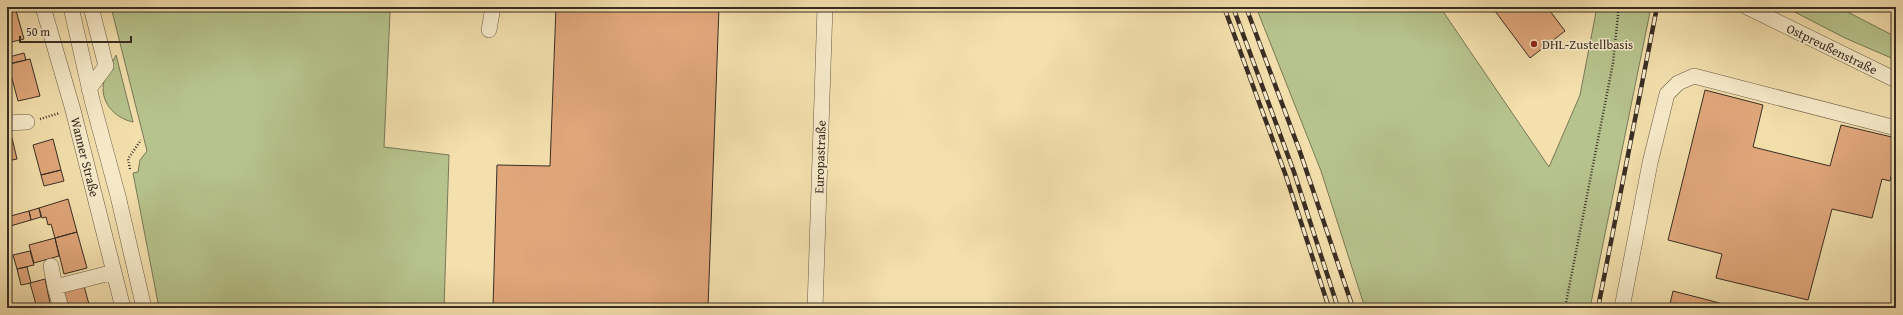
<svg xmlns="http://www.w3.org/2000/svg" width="1903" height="315" font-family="'Gentium Book Plus',serif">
<rect width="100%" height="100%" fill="#f3e0ad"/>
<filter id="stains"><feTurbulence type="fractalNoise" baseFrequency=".005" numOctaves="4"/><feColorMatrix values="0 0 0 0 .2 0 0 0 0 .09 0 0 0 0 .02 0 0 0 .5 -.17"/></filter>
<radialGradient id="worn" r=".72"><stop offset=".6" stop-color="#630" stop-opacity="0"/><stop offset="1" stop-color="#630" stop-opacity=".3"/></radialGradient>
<path fill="#b7c38d" stroke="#787858" d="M111 7H355L390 12 384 147 449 155 444 308H159L133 173 138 172 140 160 147 151Z
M1256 7H1440L1549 167 1580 95 1597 7H1651L1590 308H1365L1321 171Z
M1785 7H1838L1896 37V60L1845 38Z
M116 55 133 122C114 118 99 101 104 81 106 72 112 64 116 55Z"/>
<path fill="#e0a77b" stroke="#392d23" d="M7 7H15L24 39 7 43Z
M556 7H719L708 308H493L497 165 550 166Z
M1492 7H1547L1565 31 1530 58Z
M24 53 26 60 10 64 9 57Z
M30 59 40 96 18 101 8 64Z
M1705 90 1763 105 1753 147 1830 166 1841 125 1896 138V153L1890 181 1882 179 1872 218 1832 209 1808 300 1716 278 1722 254 1668 240Z
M12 138 17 159 7 161V139Z
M53 139 61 170 41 175 33 145Z
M61 170 64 181 44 186 41 175Z
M68 199 77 232 55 238 51 224 48 225 46 217 42 218 39 208Z
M39 208 41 217 31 220 29 211Z
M29 211 31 220 7 227V217Z
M77 232 87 268 64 274 55 238Z
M55 238 59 256 34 263 29 245Z
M30 251 34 265 17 269 13 255Z
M27 267 31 283 21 285 17 269Z
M45 279 51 308H37L30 283Z
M84 286 90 308H66L61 292Z
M1673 291 1739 308H1669Z"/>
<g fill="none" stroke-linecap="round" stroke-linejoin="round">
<g stroke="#685a46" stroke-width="16">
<path id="minor" d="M43 7 73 110 123 308
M71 7 92 100 118 196 144 308
M1747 7 1896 80
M489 30 493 7
M89 89 106 66 91 7
M7 123 27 122
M51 266 55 287
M61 308 55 287 114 272
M815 308 825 7
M1622 308 1650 163 1667 94 1678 83 1694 76 1896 128"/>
</g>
<path stroke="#392d23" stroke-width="2.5" stroke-dasharray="1 2" stroke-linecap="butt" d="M40 119 60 113
M130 169 128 159 141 140
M1565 308 1613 63 1618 15V7"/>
<use href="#minor" stroke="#f7ebca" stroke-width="15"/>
<g stroke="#392d23" stroke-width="4.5">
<path id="rail" d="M1224 7 1286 176 1329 308
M1233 7 1294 172 1338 308
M1246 7 1299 149 1353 308
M1598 308 1657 7"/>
</g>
<use href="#rail" stroke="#f7ebca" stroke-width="3" stroke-dasharray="9" stroke-linecap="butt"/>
</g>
<circle fill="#8f2418" stroke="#f7ebca" stroke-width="1.5" cx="1534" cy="44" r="4"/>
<g text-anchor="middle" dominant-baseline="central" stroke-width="3" stroke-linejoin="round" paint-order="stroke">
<g font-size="13" fill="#392d23" stroke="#f7ebca" text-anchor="start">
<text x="1542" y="44">DHL-Zustellbasis</text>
</g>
<g font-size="13" fill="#392d23" stroke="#f7ebca">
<text transform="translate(1832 49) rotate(26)">Ostpreußenstraße</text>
<text transform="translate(85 157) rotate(76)">Wanner Straße</text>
<text transform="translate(820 157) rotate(-88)">Europastraße</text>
</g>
</g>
<rect width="1903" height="315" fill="none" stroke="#f3e0ad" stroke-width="24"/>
<rect x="8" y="8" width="1887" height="299" fill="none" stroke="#392d23" stroke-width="2"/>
<rect x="12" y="12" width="1879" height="291" fill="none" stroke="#392d23"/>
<path d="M20 36v6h111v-6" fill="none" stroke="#392d23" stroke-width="2"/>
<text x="26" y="36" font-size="12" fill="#392d23" stroke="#f7ebca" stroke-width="3" paint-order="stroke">50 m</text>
<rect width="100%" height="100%" filter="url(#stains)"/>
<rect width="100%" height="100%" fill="url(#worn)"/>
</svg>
